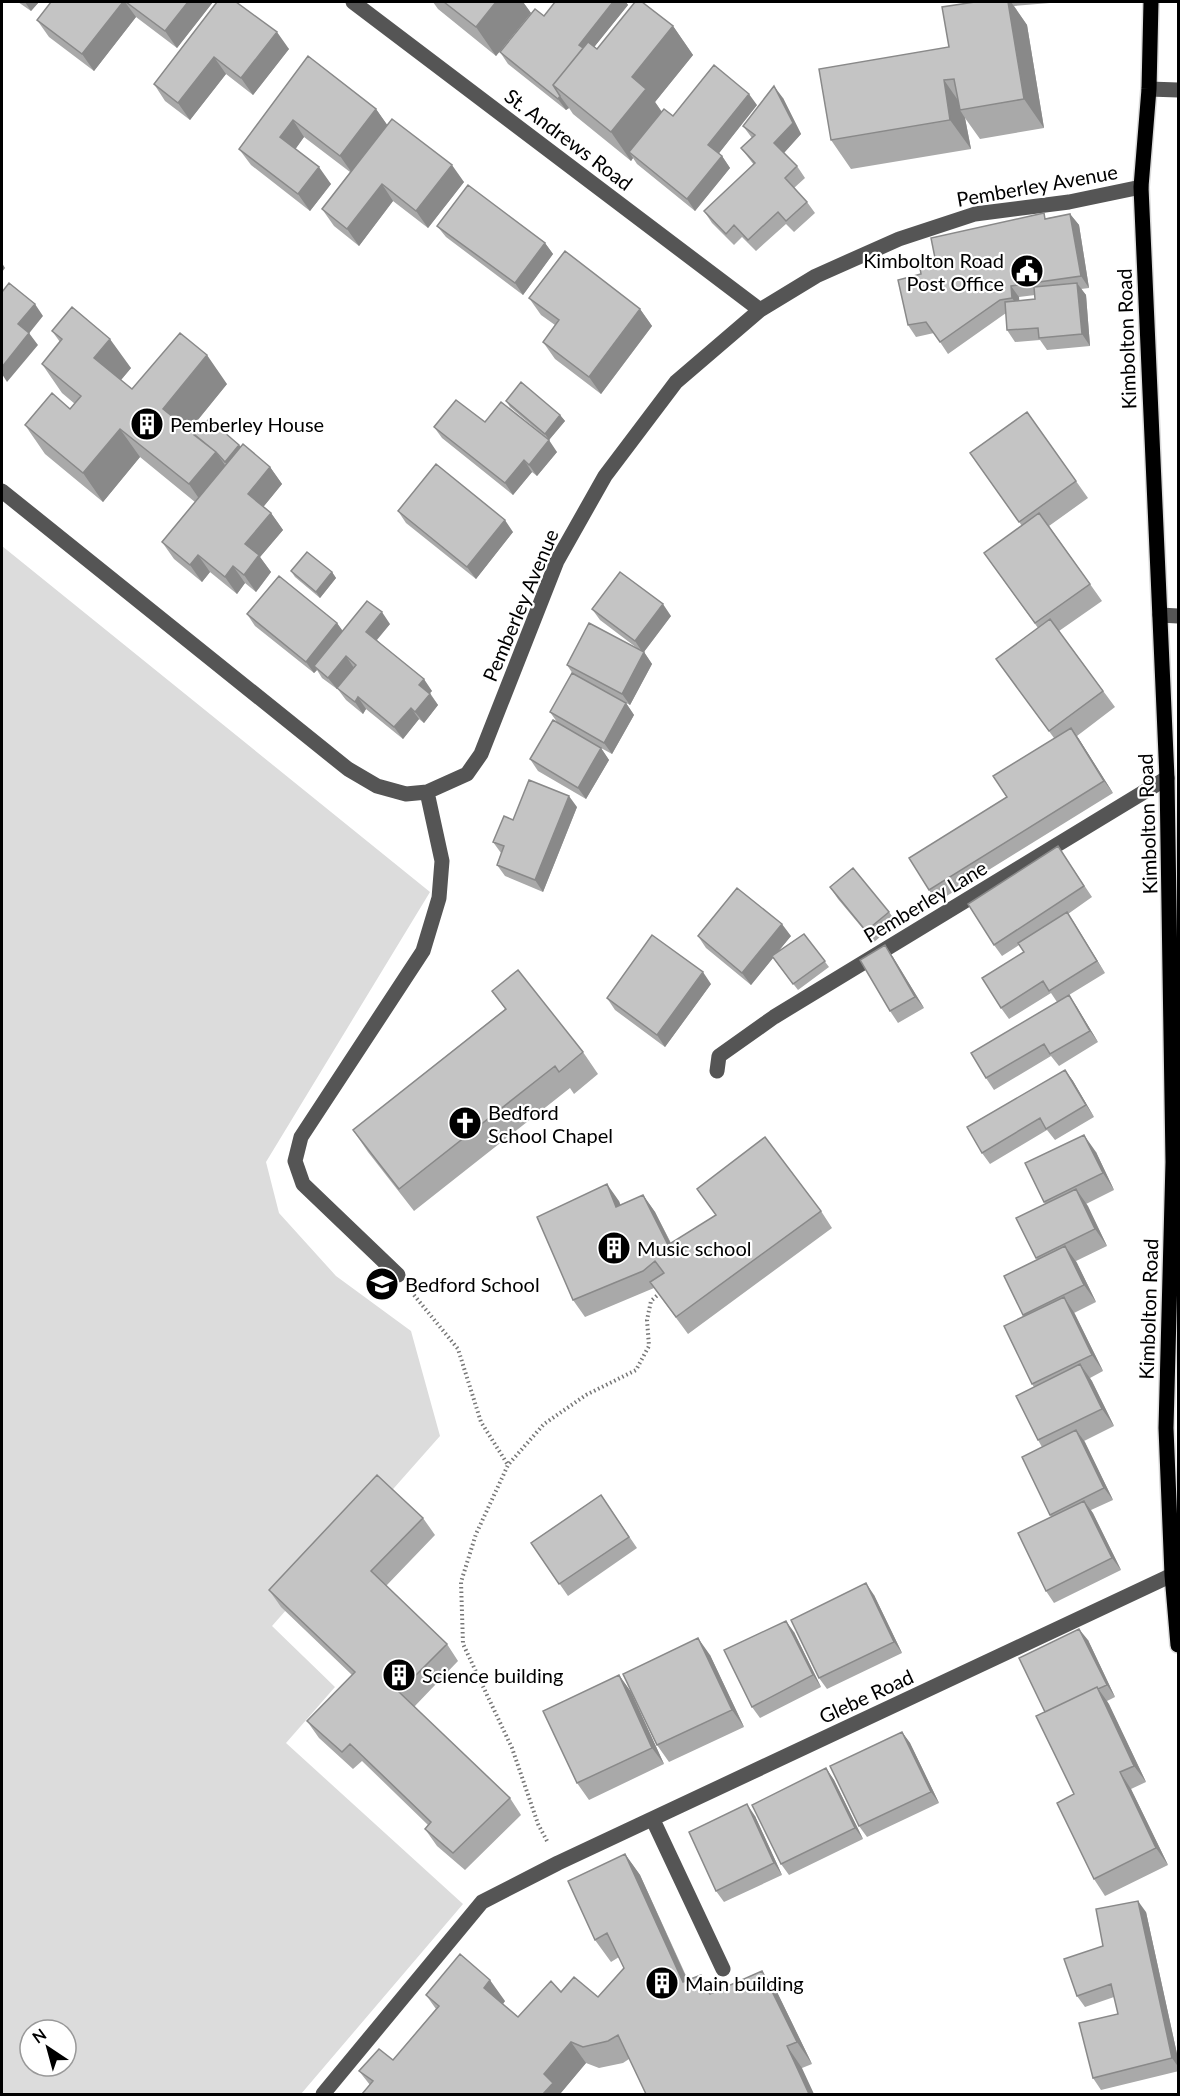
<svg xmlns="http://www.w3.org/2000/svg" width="1180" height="2096" font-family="Lato,sans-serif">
<rect width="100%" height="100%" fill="#fff"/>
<path fill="#dcdcdc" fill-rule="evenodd" d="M2 546 430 892 266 1162 279 1213 336 1276 411 1331 440 1436 272 1626 335 1687 286 1743 463 1904 301 2094H2ZM30 2030H66V2066H30Z"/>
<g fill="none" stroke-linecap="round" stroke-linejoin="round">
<g stroke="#dbdbdb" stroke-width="18">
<path id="major" d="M1151 2 1149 89 1141 187 1167 778 1173 1162 1166 1428 1172 1575 1178 1645"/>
</g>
<path stroke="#777" stroke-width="4" stroke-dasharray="1.5 3" stroke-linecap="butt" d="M414 1295 458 1349 481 1422 508 1465
M547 1841 538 1824 512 1748 463 1644 461 1582 476 1534 508 1465 544 1424 586 1395 636 1370 649 1346 647 1320 651 1301 662 1291"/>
<path stroke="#555" stroke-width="15" d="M353 2 760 310
M1149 89 1178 90
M2 491 348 769 377 786 406 794 427 792 467 774 481 754 557 561 605 476 676 382 760 310 816 276 899 239 975 214 1069 202 1141 187
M1160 615 1178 616
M717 1071 719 1056 774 1017 1167 778
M398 1275 303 1184 295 1161 301 1137 423 951 439 898 442 861 427 792
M653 1820 723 1969
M323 2094 482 1902 558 1863 1172 1575"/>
<use href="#major" stroke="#000" stroke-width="15"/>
</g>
<path fill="#a9a9a9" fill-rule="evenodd" d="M18 2H39L31 11Z
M51 2H213L177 48 136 17 94 71 49 37 37 20Z
M217 2 289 49 253 95 226 74 190 120 165 101 154 84Z
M433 2H523L531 13 496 56 438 9Z
M555 2H626L628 5 594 47 597 49 673 26 693 55 655 102 662 112 673 116 757 105 719 153 722 156 730 168 695 211 637 164 633 158 631 161 573 114 569 108 566 110 508 64 500 52 544 16Z
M975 2H1062L1014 6 1027 25 1044 128 980 139 965 118 971 149 851 169 831 140 949 47Z
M308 56 376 109 387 125 464 182 428 228 393 201 359 246 334 226 322 209 350 172 304 137 295 149 331 184 310 211 251 165 239 149Z
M783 98 801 134 784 153 797 166 805 178 794 188 807 202 815 213 794 232 786 224 756 251 742 237 734 245 712 223 704 211 754 165 741 148 752 138 743 126Z
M1070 214 1079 225 1089 288 1081 289 1086 295 1090 346 1047 350 1040 340 1015 342 1007 330 1006 313 948 354 934 333 916 337 908 325 921 274 936 263 1048 218ZM1035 295V299L1019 301V297Z
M437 226 545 243 553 254 523 295 446 237Z
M529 298 640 309 652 326 601 394 555 359 543 342 555 325 541 315Z
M52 331 131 368 121 380 132 389 227 384 189 431 194 435 241 446 270 467 282 484 263 507 271 513 283 530 260 557 271 572 256 592 245 583 237 594 210 572 202 582 174 559 162 542 195 502 140 457 103 502 45 454 25 425 70 409 75 404 62 393 42 364 60 342Z
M506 401 560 415 565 421 549 440 510 407Z
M1027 412 1088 498 1049 526 1102 601 1059 631 1115 707 1077 736 1113 793 937 902 929 890 1007 797 1054 738 996 659 1038 628 984 553 1022 526 970 453Z
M485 422 557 452 537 476 532 472 513 495 442 438 434 427Z
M398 511 513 532 476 579 406 523Z
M291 571 332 572 336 578 320 598 295 577Z
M592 609 671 616 644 652 652 664 630 705 619 699 626 703 634 715 612 754 601 748 609 760 586 799 538 771 530 759 557 722 550 712 573 674 567 665 637 648 600 620Z
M247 614 337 623 342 631 390 624 377 640 432 691 430 693 438 705 424 723 419 719 403 739 366 709 363 714 346 700 337 688V689L322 678 317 670 314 673 255 626Z
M577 807 543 892 505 876 497 865 501 853 493 842 513 820Z
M1058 846 1092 897 1068 914 1105 973 1069 995 1098 1042 1059 1066 1051 1056 994 1090 986 1078 1057 1002 1051 993 1009 1019 1001 1008 1024 952 1019 945 1002 956 994 945Z
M830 887 889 912 897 923 874 942 838 899Z
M804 934 829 967 798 990 773 958 751 985 706 948 698 936H791L777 952Z
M885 945 893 957 924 1008 898 1023 890 1011Z
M711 984 665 1047 615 1010 607 998Z
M492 991 583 1052 598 1074 574 1094 570 1088 414 1211 368 1152 353 1130 505 1009Z
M1065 1070 1073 1081 1094 1117 1055 1140 1047 1130 990 1164 982 1153Z
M1096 1152 1114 1190 1086 1204 1107 1246 1076 1261 1096 1302 1074 1313 1103 1371 1090 1378 1114 1426 1084 1441 1113 1500 1091 1510 1121 1570 1054 1603 1046 1591 1051 1517 1050 1515 1042 1447 1038 1440 1034 1387 1032 1384 1024 1316 1004 1276 1037 1260 1036 1258 1045 1204 1044 1202Z
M697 1189 821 1211 832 1228 688 1334 654 1288 585 1317 573 1300 619 1201 620 1205 643 1195 655 1212 671 1243 716 1215Z
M601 1495 637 1548 568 1596 531 1543Z
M423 1518 435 1535 386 1586 447 1644 458 1661 414 1707 510 1798 521 1815 465 1870 437 1846 425 1829 428 1825 362 1761 353 1769 319 1738 307 1721 352 1675 281 1607 269 1590Z
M874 1595 902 1653 827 1689 819 1678Z
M794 1632 821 1687 760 1718 752 1707Z
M1088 1640 1115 1697 1107 1701 1146 1782 1131 1789 1168 1865 1105 1896 1094 1879 1074 1794Z
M710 1655 744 1727 669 1762 657 1745Z
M619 1675 631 1692 664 1764 589 1800 577 1783Z
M902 1732 910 1743 939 1803 867 1837 859 1826Z
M826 1768 834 1780 863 1839 789 1875 781 1864Z
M755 1816 782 1875 724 1902 716 1891Z
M625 1854 640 1875 688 1980 713 1992H777L812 2064 802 2068 629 2059 623 2063 599 2068 586 2063 560 2094H561H362L370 2085 359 2071 393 2060 436 2009 426 1995 505 2001 503 2004 518 2017 561 1992 598 1997 624 1968 619 1957 611 1962 595 1940Z
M1146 1912 1179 2063V2071L1101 2090 1093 2078 1118 2014 1114 1997 1085 2007 1077 1996 1103 1946Z"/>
<path fill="#898989" d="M25 2H39L31 11Z
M123 2H125L136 17 94 71 82 54Z
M188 2H213L177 48 165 31Z
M496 2H523L531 13 496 56 476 27Z
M613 2H626L628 5 587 56 579 45Z
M1008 2H1011L1027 25 1044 128 1024 99Z
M673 26 693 55 655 102 666 118 629 152 633 158 631 161 611 132 632 77Z
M277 32 289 49 253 95 241 78Z
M214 57 226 74 190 120 178 103Z
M944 80 964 109 960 110 965 118 971 149 950 120Z
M774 86 783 98 801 134 782 155 774 143Z
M749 94 757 105 716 157 708 145Z
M560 96 569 108 566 110 558 99Z
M376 109 388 126 352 173 340 156Z
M293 120 304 137 292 154 280 137Z
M722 156 730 168 695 211 687 199Z
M452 165 464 182 428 228 416 211Z
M319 167 331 184 310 211 298 194Z
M382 184 393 201 359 246 347 229Z
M1070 214 1079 225 1089 288 1081 276Z
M545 243 553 254 523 295 515 283Z
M2 263 5 268 2 272Z
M1077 283 1086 295 1090 346 1082 334Z
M1011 286 1019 297 1020 309 1012 298Z
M35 304 43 316 27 336 18 324Z
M640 309 652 326 601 394 589 377Z
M29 333 38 345 7 382 2 374V367Z
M110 339 131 368 115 387 94 358Z
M207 355 227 384 183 438 163 409Z
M560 415 565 421 549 440 545 434Z
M120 429 140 457 103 502 83 473Z
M549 440 557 452 537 476 529 465Z
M239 445 243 450 229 468 225 462Z
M216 452 236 481 209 513 189 484Z
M524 460 532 472 513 495 505 483Z
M270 467 282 484 260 511 248 494Z
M271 513 283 530 260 557 271 572 256 592 244 575 245 544Z
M505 520 513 532 476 579 467 567Z
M198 555 210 572 202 582 190 565Z
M233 566 245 583 237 594 225 577Z
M332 572 336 578 320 598 316 592Z
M663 604 671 616 643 653 635 641Z
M382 612 390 624 374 643 366 632Z
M337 623 345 634 314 666 317 670 314 673 306 662Z
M644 652 652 664 630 705 622 694Z
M346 656 354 668 337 689 328 678Z
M424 679 432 691 427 696 419 685Z
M430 694 438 705 424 723 415 712Z
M358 697 366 709 363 714 355 702Z
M626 703 634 715 612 754 604 743Z
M411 708 419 719 403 739 394 727Z
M1071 728 1079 739 1113 793 1104 781Z
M601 748 609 760 586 799 578 788Z
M569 796 577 807 543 892 535 880Z
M1067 912 1075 924 1105 973 1097 961Z
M782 924 791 936 751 985 742 973Z
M885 945 893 957 924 1008 915 997Z
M703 972 711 984 665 1047 657 1035Z
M1069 995 1077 1007 1098 1042 1090 1031Z
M1065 1070 1073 1081 1094 1117 1086 1105Z
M1084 1135 1096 1152 1114 1190 1103 1173Z
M607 1184 619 1201 628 1224 616 1207Z
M1076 1189 1088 1206 1107 1246 1095 1229Z
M643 1195 655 1212 680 1262 668 1245Z
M1065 1246 1077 1263 1096 1302 1084 1285Z
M1064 1297 1075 1314 1103 1371 1092 1355Z
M1080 1364 1092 1381 1114 1426 1102 1409Z
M1076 1430 1085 1442 1113 1500 1104 1488Z
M1084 1501 1093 1513 1121 1570 1112 1558Z
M866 1583 874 1595 902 1653 894 1642Z
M786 1621 794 1632 821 1687 813 1675Z
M1079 1629 1088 1640 1115 1697 1107 1685Z
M698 1638 710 1655 744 1727 732 1710Z
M619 1675 631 1692 664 1764 652 1748Z
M1097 1687 1109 1704 1146 1782 1134 1766Z
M902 1732 910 1743 939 1803 931 1792Z
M826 1768 834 1780 863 1839 855 1828Z
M1120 1772 1131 1789 1168 1865 1156 1848Z
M747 1804 755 1816 782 1875 774 1863Z
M625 1854 640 1875 698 2004 683 1982Z
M1138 1901 1146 1912 1179 2063V2068L1172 2058Z
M762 1971 777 1992 812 2064 797 2042Z
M701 1975 716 1997 710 1994Z
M490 1980 505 2001 499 2009 484 1988Z
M571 2042 586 2063 560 2094H561H543L544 2074Z
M787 2046 802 2068 814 2094H809Z"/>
<path fill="#c4c4c4" stroke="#898989" stroke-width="1.5" d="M51 2H123L82 54 37 20Z
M126 2H188L165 31Z
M217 2H236L277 32 241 78 214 57 178 103 154 84Z
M444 2H496L476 27Z
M555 2H613L579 45 583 48 553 85 560 96 558 99 500 52 535 9 544 16Z
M635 2H642L673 26 632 77 646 89 611 132 553 85 588 42 597 49Z
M975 2H1008L1024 99 960 110 954 79 944 80 950 120 831 140 819 69 949 47 942 7Z
M308 56 376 109 340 156 293 120 280 137 319 167 298 194 239 149Z
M714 65 749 94 708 145 722 156 687 199 629 152 664 109 673 116Z
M774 86 793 123 774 143 797 166 785 178 807 202 786 221 778 212 748 240 734 225 726 234 704 211 755 163 741 148 755 135 743 126Z
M392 119 452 165 416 211 382 184 347 229 322 209Z
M468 185 545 243 515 283 437 226Z
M1044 213 1045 219 1070 214 1081 276 1011 286 1012 298 1000 300 940 342 926 322 908 325 898 280 921 274 920 268 936 263 931 238Z
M565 251 640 309 589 377 543 342 559 320 529 298Z
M9 283 35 304 18 324 29 333 2 367V292Z
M1077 283 1082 334 1039 338 1038 328 1007 330 1005 302 1035 299 1034 287Z
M72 307 110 339 94 358 132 389 180 333 207 355 163 409 216 452 189 484 120 429 83 473 25 425 52 393 70 409 81 396 42 364 62 339 52 331Z
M521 382 560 415 545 434 506 401Z
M456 400 485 422 501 402 549 440 529 465 524 460 505 483 434 427Z
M1027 412 1076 481 1019 522 970 453Z
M209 419 239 445 225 462 216 452 194 435Z
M243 444 270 467 248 494 271 513 245 544 259 555 244 575 233 566 225 577 198 555 190 565 162 542Z
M436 464 505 520 467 567 398 511Z
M1039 513 1090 584 1035 623 984 553Z
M307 552 332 572 316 592 291 571Z
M620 572 663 604 635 641 592 609Z
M279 576 337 623 306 662 247 614Z
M367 601 382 612 366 632 424 679 419 685 430 694 415 712 411 708 394 727 358 697 355 702 337 688 356 665 346 656 328 678 314 666Z
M1050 619 1103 691 1049 731 996 659Z
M589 623 644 652 622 694 567 665Z
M572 673 626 703 604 743 550 712Z
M553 720 601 748 578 788 530 759Z
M1071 728 1104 781 929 890 909 858 1007 797 993 776Z
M529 780 569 796 535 880 497 865 504 846 493 842 504 816 513 820Z
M1058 846 1084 886 994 945 968 904Z
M853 868 889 912 866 931 830 887Z
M737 888 782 924 742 973 698 936Z
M1067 912 1097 961 1049 991 1043 981 1001 1008 982 978 1024 952 1018 943Z
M804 934 825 961 793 984 772 956Z
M652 935 703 972 657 1035 607 998Z
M885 945 915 997 890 1011 860 960Z
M518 970 583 1052 559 1072 555 1066 399 1189 353 1130 506 1009 492 991Z
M1069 995 1090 1031 1050 1054 1044 1044 986 1078 971 1053Z
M1065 1070 1086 1105 1046 1129 1040 1118 982 1153 967 1127Z
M1084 1135 1103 1173 1044 1202 1025 1163Z
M765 1137 821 1211 676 1317 650 1282 664 1273 655 1261 643 1271 573 1300 537 1217 607 1184 616 1207 643 1195 668 1245 716 1215 697 1189Z
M1076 1189 1095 1229 1036 1258 1016 1218Z
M1065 1246 1084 1285 1023 1315 1004 1276Z
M1064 1297 1092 1355 1032 1384 1004 1326Z
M1080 1364 1102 1409 1038 1440 1016 1396Z
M1076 1430 1104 1488 1050 1515 1022 1457Z
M377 1475 423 1518 371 1571 447 1644 399 1692 510 1798 453 1853 425 1829 431 1822 350 1744 342 1752 307 1721 355 1672 269 1590Z
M601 1495 629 1537 559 1584 531 1543Z
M1084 1501 1112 1558 1046 1591 1018 1533Z
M866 1583 894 1642 819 1678 791 1620Z
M786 1621 813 1675 752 1707 724 1650Z
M1079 1629 1107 1685 1098 1689 1097 1687 1045 1712 1019 1658Z
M698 1638 732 1710 657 1745 623 1674Z
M619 1675 652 1748 577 1783 543 1711Z
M1097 1687 1134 1766 1120 1772 1156 1848 1094 1879 1057 1803 1074 1794 1036 1716Z
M902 1732 931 1792 859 1826 830 1766Z
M826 1768 855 1828 781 1864 752 1805Z
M747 1804 774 1863 716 1891 689 1832Z
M625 1854 683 1982 701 1975 710 1994 762 1971 797 2042 787 2046 809 2094H646L618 2035 608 2041 583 2047 571 2042 544 2074 553 2083 543 2094H362L373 2081 359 2071 379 2049 393 2060 439 2006 426 1995 460 1954 490 1980 484 1988 518 2017 551 1981 561 1992 574 1977 598 1997 624 1968 607 1933 595 1940 568 1881Z
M1138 1901 1172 2058 1093 2078 1079 2023 1118 2014 1111 1984 1077 1996 1064 1959 1103 1946 1096 1909Z"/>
<defs>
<g id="civic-disc" transform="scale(1.725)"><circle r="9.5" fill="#000" stroke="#fff"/><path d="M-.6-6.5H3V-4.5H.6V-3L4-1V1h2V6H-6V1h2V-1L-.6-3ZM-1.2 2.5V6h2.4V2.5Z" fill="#fff"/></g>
<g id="building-disc" transform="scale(1.725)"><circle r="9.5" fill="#000" stroke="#fff"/><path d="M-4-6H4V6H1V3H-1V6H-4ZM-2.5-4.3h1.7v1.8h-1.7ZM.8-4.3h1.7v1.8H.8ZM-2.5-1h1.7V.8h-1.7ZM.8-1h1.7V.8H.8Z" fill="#fff"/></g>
<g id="church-disc" transform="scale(1.725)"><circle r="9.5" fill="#000" stroke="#fff"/><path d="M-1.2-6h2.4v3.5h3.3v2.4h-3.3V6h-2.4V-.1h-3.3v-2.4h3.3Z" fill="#fff"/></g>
<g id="school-disc" transform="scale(1.725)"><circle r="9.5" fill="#000" stroke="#fff"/><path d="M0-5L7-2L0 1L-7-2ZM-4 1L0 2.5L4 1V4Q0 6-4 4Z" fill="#fff"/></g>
</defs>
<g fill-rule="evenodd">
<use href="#civic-disc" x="1027" y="271"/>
<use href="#building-disc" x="147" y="424"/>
<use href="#church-disc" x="465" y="1123"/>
<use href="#building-disc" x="614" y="1248"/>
<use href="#school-disc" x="382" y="1284"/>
<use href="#building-disc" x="399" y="1675"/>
<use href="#building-disc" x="662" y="1983"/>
</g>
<g text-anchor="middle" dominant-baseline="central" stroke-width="4.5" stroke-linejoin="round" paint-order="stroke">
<g font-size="20" fill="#000" stroke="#fff">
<text transform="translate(569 139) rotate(37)">St. Andrews Road</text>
<text transform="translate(1037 185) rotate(-10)">Pemberley Avenue</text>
<text transform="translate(1126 339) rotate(-92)">Kimbolton Road</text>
<text transform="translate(520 605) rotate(-67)">Pemberley Avenue</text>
<text transform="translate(1147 824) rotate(-92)">Kimbolton Road</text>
<text transform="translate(925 901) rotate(-31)">Pemberley Lane</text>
<text transform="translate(1148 1309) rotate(-88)">Kimbolton Road</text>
<text transform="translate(866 1696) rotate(-25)">Glebe Road</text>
</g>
<g font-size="20" fill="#000" stroke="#fff" text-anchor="start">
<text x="1004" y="260" text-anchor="end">Kimbolton Road<tspan x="1004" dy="23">Post Office</tspan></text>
<text x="170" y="424">Pemberley House</text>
<text x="488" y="1112">Bedford<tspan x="488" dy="23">School Chapel</tspan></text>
<text x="637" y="1248">Music school</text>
<text x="405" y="1284">Bedford School</text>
<text x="422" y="1675">Science building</text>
<text x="685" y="1983">Main building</text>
</g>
</g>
<rect width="1180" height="2096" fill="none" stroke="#000000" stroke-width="6"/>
<g transform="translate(48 2048) rotate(324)"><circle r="28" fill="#ffffff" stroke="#999999" stroke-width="1.5"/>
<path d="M0-4.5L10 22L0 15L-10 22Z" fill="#000000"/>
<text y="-9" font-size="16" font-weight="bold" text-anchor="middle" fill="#000000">N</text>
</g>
</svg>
